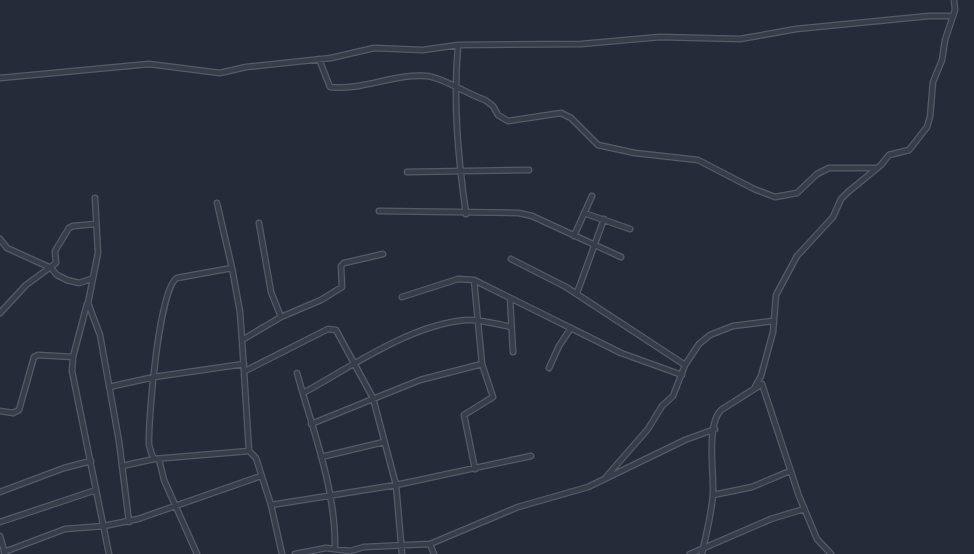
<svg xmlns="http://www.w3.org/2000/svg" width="974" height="554" font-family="'Archivo Narrow',sans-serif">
<rect width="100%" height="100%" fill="#232c38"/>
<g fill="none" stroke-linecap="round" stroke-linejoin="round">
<g stroke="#545c67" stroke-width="7">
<path id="street" d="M458 45C453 103 458 157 466 214
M319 59 330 87C363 91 394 73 427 76 444 78 467 94 485 100L493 106 498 115 508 121 561 113 571 118 598 145 635 153 698 160 754 189 775 197 797 193 817 174 829 168H877
M0 78 149 64 220 73 246 67 331 58 374 48 423 50 458 45 581 44 660 37 740 39 796 29 929 16H953
M407 172 529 170
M95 198 98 253 88 303 100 335 119 441 129 522
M379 211 519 213 532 216 621 257
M584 213 630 229
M574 236 592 196
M0 239 7 248 51 268 57 275 67 280 79 283 91 279
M511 259 566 287 685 365
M232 268 240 312 242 340
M474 280 482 364 493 397 464 415 475 469
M577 293 604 219
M402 297 458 279 474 280 621 353 682 375
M510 298 513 352
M87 304 73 357 72 371 109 554
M0 313 26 285 56 263 55 251 69 228 73 226 96 224
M281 317 321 300 342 287 341 266 344 263 383 254
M549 368 559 346 571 328
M245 371 328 329 336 330 373 398 396 485 402 554
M297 373C313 431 336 489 335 549
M109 387 154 377 244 364
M755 387 761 376 773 332 776 295 797 256 833 217 841 199 848 192 881 165 889 155 909 150 927 127 930 117 933 82 942 60 945 40 955 10 954 0
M303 393C349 368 406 328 458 321 475 318 493 323 511 327
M0 411 13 413 19 410 34 357 38 355 73 357
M311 424 420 380 482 364
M249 451 242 340 281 317 271 292 259 223
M321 457 384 442
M154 459C152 455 150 450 149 445 148 420 159 288 177 278L232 268 217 203
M159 459 164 480 197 554
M122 466 154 459 249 451 256 458 271 505 282 554
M606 477 648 429 662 406 673 396 685 365 699 344 710 335 733 326 773 321
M0 492 64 468 91 461
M713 495 752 487 790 471
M271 505 396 485 531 456
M0 522 96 490
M0 536 5 554
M430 544 434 554
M4 552 65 529 104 526 138 519 261 476
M295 554 326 548 350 551 364 547 430 544 518 507 588 487 685 440 715 429
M690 554 771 519 804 509
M702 554C706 534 712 513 713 493 714 473 706 425 721 410L762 384 799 496 817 539 831 554"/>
</g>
<use href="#street" stroke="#363e49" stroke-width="4.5"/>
</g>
</svg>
